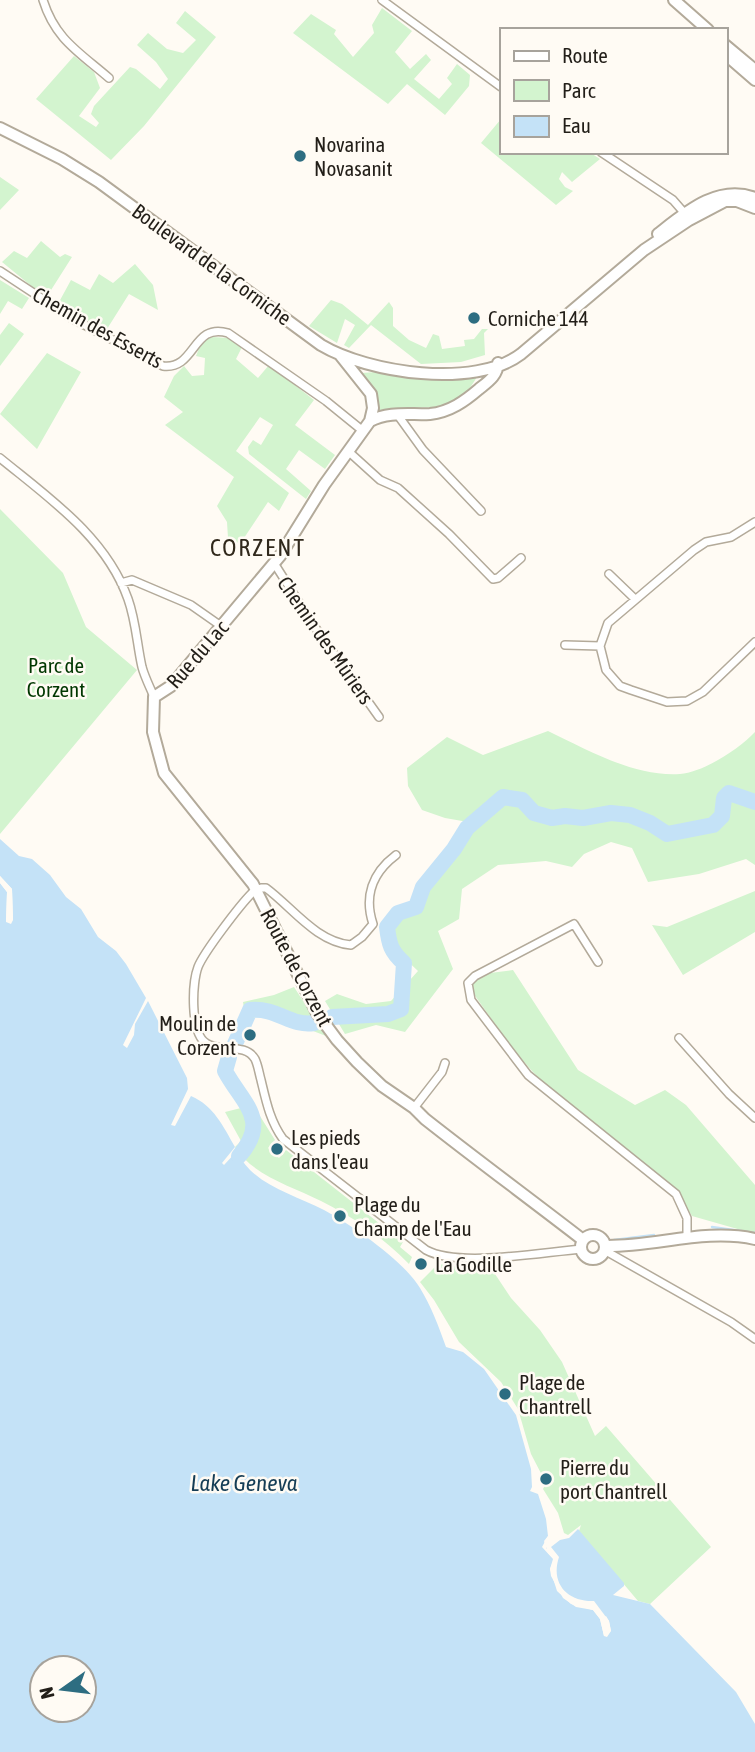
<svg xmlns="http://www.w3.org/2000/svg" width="755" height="1752" font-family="'Asap Condensed',sans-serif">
<rect width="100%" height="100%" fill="#fffbf4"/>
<path fill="#d3f4cf" d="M382 8 412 31 395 52 410 69 426 54 431 60 414 79 439 99 452 84 447 78 457 64 470 75 469 86 445 115 407 84 388 104 293 33 311 14 336 30 334 34 353 57 374 33 372 25Z
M185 11 216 37 144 126 111 160 36 99 74 56 94 72 100 88 79 116 96 127 99 123 91 114 94 106 130 67 136 69 160 89 168 79 156 62 137 45 148 33 167 49 183 53 196 40 176 23Z
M501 119V152H589L600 159 572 182 562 172 559 179 565 187 573 191 556 205 481 143Z
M0 177 19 190 0 210Z
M41 241 60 257 65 254 72 257 46 298 2 262 14 251 27 258Z
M135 264 153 285 158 310 129 294 107 329 76 316 59 302 71 280 90 290 99 274 113 283Z
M0 280 29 298 22 309 8 301 0 314Z
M331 300 342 304 368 325 389 302 393 308V326L409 340 426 348 433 334 439 336 442 349 465 346 464 340 474 339 482 329H488L484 333 485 355 461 362 421 364 371 325 349 348 344 345 355 325 345 319 337 343 309 326Z
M9 323 24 334 0 366V335Z
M213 337 228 338 242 347 236 359 258 378 269 365 314 400 295 425 335 455 325 469 299 450 286 469 311 491 306 499 249 454 248 447 253 440 261 445 273 425 260 417 236 451 289 493 279 511 268 502 244 538 234 545 228 538 227 522 217 506 234 477 165 425 183 412 164 397 174 376 184 366 192 376 204 375 205 358 196 356 202 341Z
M47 353 81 372 37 449 0 414Z
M376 372 417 377 478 375C459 409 445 407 409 408 399 409 387 411 376 413V396L361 373Z
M0 509 63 573 86 627 137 670 0 834Z
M548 731C588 750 634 777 680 774 704 772 739 749 755 732V865L746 859 699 874 648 882 632 848 611 842 584 854 572 867 546 861 498 865 462 889 459 919 438 931 453 969 405 1032 376 1025 345 1034 325 1001 337 994 366 1004 391 1001 418 971 397 951 391 928 468 822 445 818 422 810 408 786 407 768 447 737 483 755Z
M755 891V932L683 975 652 925 667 927Z
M513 970 578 1070 635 1105 665 1090 686 1105 755 1185V1234L692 1216 676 1191 552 1092 532 1071 511 1047 471 990 472 983 490 973Z
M294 987 326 1036 277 1017 257 1013 238 1047H228L245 1014 243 1002 274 995Z
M253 1105 275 1140 268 1148 279 1158 286 1150 403 1242 400 1247 412 1257 409 1264C384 1238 353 1217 321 1201 292 1186 253 1176 235 1147L241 1141 225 1112Z
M438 1264 468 1268 489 1265 511 1298 540 1330 562 1362 595 1436 606 1426 711 1547 650 1604 638 1601 579 1531 581 1525 568 1535 564 1533 558 1513 543 1489 546 1483 531 1454 518 1409 501 1382 459 1342 434 1300 420 1282Z"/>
<path fill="#c4e2f7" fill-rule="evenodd" d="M0 839 19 856 32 859 50 875 66 897 81 909 98 937 116 951 126 964 146 998 123 1045 127 1048 134 1035 135 1024 148 1001 187 1078 188 1089 171 1125 175 1126 191 1096C214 1106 223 1126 235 1147L222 1163 224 1165 237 1151C252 1185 293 1194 324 1210 352 1225 404 1261 420 1288 431 1306 439 1327 446 1347L463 1352 484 1369 516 1415 531 1469 532 1487 530 1491 538 1494 546 1519 548 1536 544 1541 548 1553 554 1559 550 1569 551 1576 563 1598 576 1607 593 1610 600 1619 604 1636 611 1631 609 1621 594 1601C568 1602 550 1584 559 1557L551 1547 560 1540 569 1538 578 1529 624 1583V1586L613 1595 650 1604 736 1692 755 1724V1752H0V883L7 892 6 922 13 920 12 889 0 876ZM42 1668H84V1710H42Z"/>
<path fill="#fffbf4" d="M0 876 12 889 13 920 11 924 6 922 7 892 0 883Z
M548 1536H551L547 1542 546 1548 548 1550 549 1548 557 1558 554 1574 559 1588 566 1596 575 1601 593 1603 603 1618 606 1616 609 1621 611 1631 607 1637 604 1636 600 1619 593 1610 571 1604 557 1591 550 1569 553 1559 542 1547Z"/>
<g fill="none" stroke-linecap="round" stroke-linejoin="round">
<path stroke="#c4e2f7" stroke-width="2.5" d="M712 1227 755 1233
M614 1240 654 1235"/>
<path stroke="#c4e2f7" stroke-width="16" d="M332 1017 388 1014 401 1009 404 963C391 952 389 944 387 927L398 913 416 907 423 887 454 849 467 828 503 797 522 800 534 813 552 818 565 816 583 818 611 813 630 815 650 823 667 834 713 825 722 816 724 798 729 793 755 802
M234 1046 250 1010C277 1007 291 1027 314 1023
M229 1057 225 1071C242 1103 271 1120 239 1156"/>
<g stroke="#b3aa9a" stroke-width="10">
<path id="street" d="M43 0C55 39 79 52 109 78
M382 0 501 87
M601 152 673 200 687 216
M0 271 73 319 163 366C196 370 192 322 228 333L326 401 363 431
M397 414 423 450 481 511
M348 451 380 480 398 488 449 534 493 579 498 578 521 558
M0 458C49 498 106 537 128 599 136 621 137 645 142 667 145 678 150 687 154 697
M755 522 731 537 706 542 694 550 608 623 600 646 606 670 620 686 631 690 667 702 687 701 703 692 755 642
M274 563 312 623 379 717
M609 574 635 599
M121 583 132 580 191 605 221 626
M565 645 600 646
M396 855C372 873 364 897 373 924L362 937 351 945C316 942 292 907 266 888H261L252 893C240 905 204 952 198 967 192 983 190 1033 206 1043 220 1053 245 1042 255 1059 258 1065 259 1073 261 1080 266 1101 270 1121 283 1139L426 1250C459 1268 542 1252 582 1249
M598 962 574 924 475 976 468 983 471 1000 528 1075 676 1194 687 1218V1238
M679 1038 729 1094 755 1118
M414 1108 442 1072 445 1063
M604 1250 731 1322 755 1339"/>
</g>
<g stroke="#b3aa9a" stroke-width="14">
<path id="secondary" d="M674 0 708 30
M725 45 755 70
M725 54 755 80
M0 128 62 159 99 182 321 345C368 373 475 389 521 354L644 250 689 220 725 201H737L755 208
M658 234C686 212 718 184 755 198
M340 355 371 394 373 408 370 421 324 485 280 556 171 686 154 697 153 732 164 773 253 884 317 1013 337 1040 357 1062 382 1086 414 1108 425 1119C477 1160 530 1199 583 1240
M370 421C389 411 410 415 430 414 450 412 465 401 479 389 489 381 497 376 498 363
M581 1247a12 12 0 1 1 24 0a12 12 0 1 1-24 0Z
M605 1246C655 1247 705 1228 755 1239"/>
</g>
<use href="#street" stroke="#fff" stroke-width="7"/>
<use href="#secondary" stroke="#fff" stroke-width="10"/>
</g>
<g fill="#2d6d81" stroke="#fffbf4" stroke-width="2.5">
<circle cx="300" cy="156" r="7"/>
<circle cx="474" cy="318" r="7"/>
<circle cx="250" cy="1035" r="7"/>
<circle cx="277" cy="1149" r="7"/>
<circle cx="340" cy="1216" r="7"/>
<circle cx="421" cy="1264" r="7"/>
<circle cx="505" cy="1394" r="7"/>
<circle cx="546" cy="1479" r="7"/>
</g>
<g text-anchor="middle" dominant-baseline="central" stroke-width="5" stroke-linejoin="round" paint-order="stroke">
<g font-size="21" fill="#221e18" stroke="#fffbf4" text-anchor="start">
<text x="314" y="144">Novarina<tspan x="314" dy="24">Novasanit</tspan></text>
<text x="488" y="318">Corniche 144</text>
<text x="236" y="1023" text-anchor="end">Moulin de<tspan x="236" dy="24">Corzent</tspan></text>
<text x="291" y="1137">Les pieds<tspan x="291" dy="24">dans l'eau</tspan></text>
<text x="354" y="1204">Plage du<tspan x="354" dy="24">Champ de l'Eau</tspan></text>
<text x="435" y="1264">La Godille</text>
<text x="519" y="1382">Plage de<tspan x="519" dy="24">Chantrell</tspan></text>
<text x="560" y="1467">Pierre du<tspan x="560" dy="24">port Chantrell</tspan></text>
</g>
<g font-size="21" fill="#221e18" stroke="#fffbf4">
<text transform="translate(212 264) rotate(36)">Boulevard de la Corniche</text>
<text transform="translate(98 327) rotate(29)">Chemin des Esserts</text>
<text transform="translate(326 640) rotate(55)">Chemin des Mûriers</text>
<text transform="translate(197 654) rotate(-49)">Rue du Lac</text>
<text transform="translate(297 967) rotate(62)">Route de Corzent</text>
</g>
<g font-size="21" fill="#003700" stroke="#fffbf4">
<text x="56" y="665">Parc de<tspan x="56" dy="24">Corzent</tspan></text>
</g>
<g font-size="23" font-style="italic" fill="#153d55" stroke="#fffbf4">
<text x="244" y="1483">Lake Geneva</text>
</g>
<g font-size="24" letter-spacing="2" fill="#30281b" stroke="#fffbf4">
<text x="258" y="547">CORZENT</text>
</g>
</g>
<rect x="500" y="28" width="228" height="126" fill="#fffbf4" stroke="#a7a39c" stroke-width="2"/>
<rect x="514" y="51" width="35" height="10" fill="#ffffff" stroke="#a7a39c" stroke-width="2"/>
<text x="562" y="63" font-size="21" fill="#221e18">Route</text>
<rect x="514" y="80" width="35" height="21" fill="#d3f4cf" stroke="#a7a39c" stroke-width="2"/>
<text x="562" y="98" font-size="21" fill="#221e18">Parc</text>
<rect x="514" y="116" width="35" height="21" fill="#c4e2f7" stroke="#a7a39c" stroke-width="2"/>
<text x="562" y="133" font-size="21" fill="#221e18">Eau</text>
<g transform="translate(63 1689) rotate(256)"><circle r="33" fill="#fffbf4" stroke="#a7a39c" stroke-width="2"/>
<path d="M0-5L12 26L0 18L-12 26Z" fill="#2d6d81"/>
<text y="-10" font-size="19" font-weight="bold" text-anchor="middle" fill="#221e18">N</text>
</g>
</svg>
